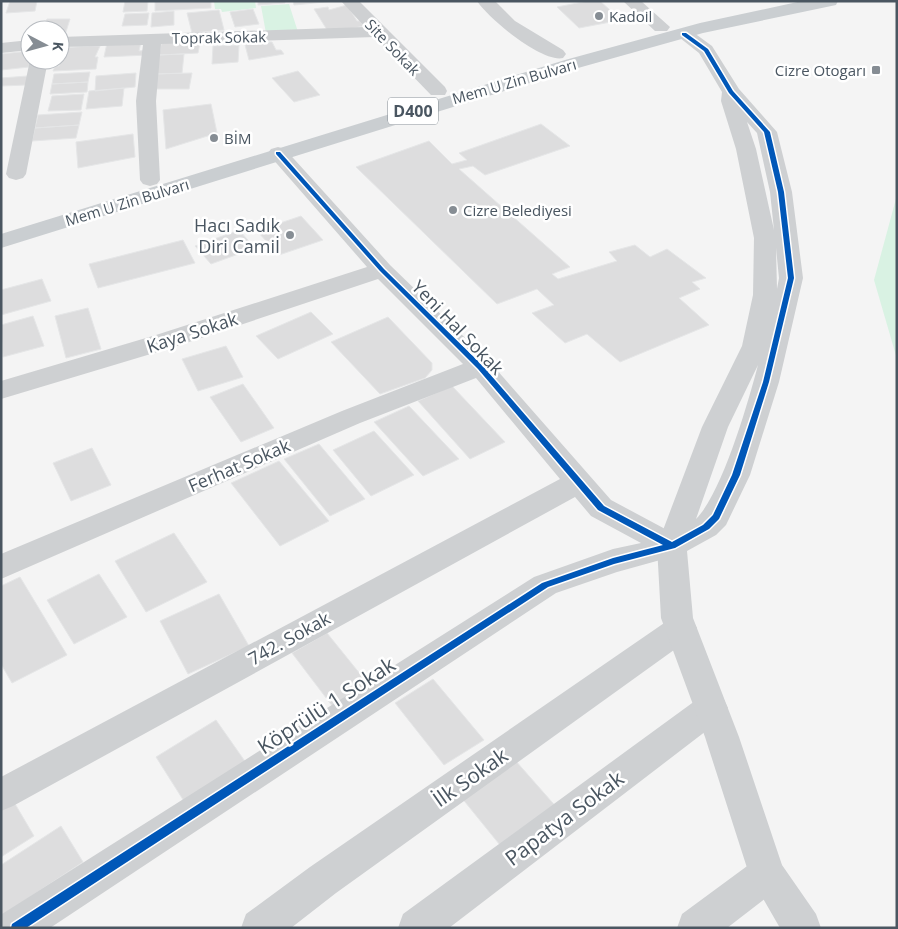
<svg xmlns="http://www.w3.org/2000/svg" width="898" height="929" font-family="'Open Sans',sans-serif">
<rect width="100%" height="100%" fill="#f4f4f4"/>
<path fill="#d9f2e3" d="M214 1H255L256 8 222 12 221 9H215Z
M289 4 298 32 266 33 261 6Z
M897 195V359L874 280Z"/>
<path fill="#ddddde" stroke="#e5e6e7" d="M10 1H37L35 11 6 13Z
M125 1H148L147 11 123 12Z
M155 1H211V8L155 11Z
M258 1H285V3L258 5Z
M293 1H335L294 5Z
M588 1H600L621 20 579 28 557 7Z
M347 5 357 21H360L364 26 329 33 314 9 328 7 329 10Z
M253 9 259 24 235 27 230 12Z
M219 10 224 30 192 33 187 13Z
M174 11V25L151 27 152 13Z
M149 13 147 25 122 26 125 14Z
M47 19H70L64 38H60V30H42Z
M201 38 198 53 159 55 162 40Z
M244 41 272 42 276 50H281L284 54 249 60Z
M141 42 139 51 148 50 147 55 104 57 107 43Z
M239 45 238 62 212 64 213 46Z
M90 46H100L95 57H98L96 69 53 71 55 66H59L60 62H55L60 60V48Z
M30 51 29 67 1 70V54Z
M184 54 182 73 156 74 159 55Z
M298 71 320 95 294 102 272 78Z
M90 72 88 82 52 84 54 74Z
M136 73 135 87 95 91 96 76Z
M192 73 189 89H155L156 74Z
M28 76 26 85 1 86V78Z
M88 82 87 92 50 94 52 84Z
M124 88 122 106 86 109 89 91Z
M84 94 81 110 48 111 52 96Z
M211 104 217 133 166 149 163 110Z
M82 112 79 125 35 128 38 115Z
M541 124 570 146 485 175 473 166 459 169 570 267 552 274 558 279 617 261 609 252 635 245 650 257 667 249 706 278 692 282 700 289 679 298 709 325 620 362 587 334 565 343 532 313 554 305 537 289 497 304 356 167 429 141 452 164 467 160 459 153Z
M79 125 76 138 32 141 35 128Z
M133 134 135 157 78 168 76 142Z
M301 216 323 240 279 255 257 231Z
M239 230 255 248 211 264 195 246Z
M183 240 195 263 98 288 89 264Z
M42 279 51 301 1 315V290Z
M88 308 101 349 66 358 55 316Z
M311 312 333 334 278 359 256 336Z
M33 316 44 346 3 357 1 325Z
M388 317 432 363V370L425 378 380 394 331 342Z
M226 346 243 377 198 391 182 359Z
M243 384 274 428 241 442 210 397Z
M452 386 505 442 470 459 418 401Z
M409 406 459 459 423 476 374 422Z
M374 431 414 475 371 496 333 450Z
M319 444 365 499 330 516 284 459Z
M92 448 111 485 71 501 53 463Z
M279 461 329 521 280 546 231 483Z
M174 533 207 582 146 612 115 561Z
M99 574 127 617 74 644 47 600Z
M20 577 67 655 12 683 1 664V586Z
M219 594 249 646 188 674 160 621Z
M327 633 369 685 333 707 292 653Z
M433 679 484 740 444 765 395 703Z
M216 720 249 767 187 806 156 757Z
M515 760 559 810 504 850 461 797Z
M11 797 34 836 1 857V803Z
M61 826 83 862 1 916V865Z"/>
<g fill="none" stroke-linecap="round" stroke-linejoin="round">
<path fill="#ced0d2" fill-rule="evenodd" d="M341 1H359L445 87 447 91 445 95H431L375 37 161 44 156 101 160 180 157 184 150 186 143 184 140 180 136 101 143 45 60 47V37L365 27Z
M477 1H495L515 21 563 50 566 54 563 58C542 63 489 19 477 1Z
M623 1H641L670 27 667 31H655Z
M30 40V50L1 53V43Z
M30 60H48L26 174 23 178 16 180 9 178 6 174Z
M278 147 285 149 390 265 489 361 611 500 682 538 687 546 682 554 617 572 556 593 50 928H1L2 914 534 577 613 549 641 543 591 516 575 497 13 806 1 811V777L560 479 476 378 360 423 1 579V554L342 411 463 364 378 279 174 347 1 399V381L156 335 367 267 271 157 268 153 271 149Z
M681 615 692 619 697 628 692 637 336 893 291 928H241L246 914 310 867 670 619Z
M711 694 723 698 728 708 723 718 449 928H398L403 914 699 698Z
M767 856 780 861 785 874 780 887 727 928H677L682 914 754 861Z"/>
<path fill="#ced0d2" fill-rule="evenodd" d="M684 29 690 30 712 46 739 89 777 132 792 192 803 278 779 382 750 475 726 525 716 535 687 551 693 618 739 737 782 865 816 914 821 928H780L749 874 705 737 661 618 657 546 702 427 742 346 753 295 754 238 736 149 721 101 722 92 699 53 675 34 678 30ZM747 122 757 133 770 192 774 230 756 149ZM776 248 779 278 777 289ZM758 365C748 403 722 493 696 519L728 427Z"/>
<path fill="#caced1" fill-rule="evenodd" d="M802 1H838L836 5 703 33 578 68 1 248V234L565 60 700 23Z"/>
<g stroke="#fff" stroke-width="3">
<path id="cycleway" d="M682 33H686L708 49 733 91 770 132 784 192 794 278 769 382 740 475 719 519 709 529 675 548 614 564 548 587 26 928H11L12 924 542 583 613 558 663 545 598 510 478 369 380 271 276 154V152H280L384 269 482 365 604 506 672 542 703 525 713 515 732 475 763 382 788 278 778 192 764 132 729 93 704 51 682 35Z"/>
</g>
<use href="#cycleway" fill="#0057b8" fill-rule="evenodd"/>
</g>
<g fill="#868d94" stroke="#fff" stroke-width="2">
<circle cx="599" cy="16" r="5"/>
<rect x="871" y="65" width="10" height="10" rx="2.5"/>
<circle cx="214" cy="138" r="5"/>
<circle cx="453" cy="210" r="5"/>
<circle cx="290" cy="235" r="5"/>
</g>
<g text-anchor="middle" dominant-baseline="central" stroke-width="5" stroke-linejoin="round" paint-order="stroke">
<g font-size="15" fill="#4a5661" stroke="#fff" text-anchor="start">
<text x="609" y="16">Kadoil</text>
<text x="866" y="70" text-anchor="end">Cizre Otogarı</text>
<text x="224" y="138">BİM</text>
<text x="463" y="210">Cizre Belediyesi</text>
</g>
<g font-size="15" fill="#4a5661" stroke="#fff">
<text transform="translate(219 37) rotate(-1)">Toprak Sokak</text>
<text transform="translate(393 47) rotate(46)">Site Sokak</text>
<text transform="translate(514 81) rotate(-16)">Mem U Zin Bulvarı</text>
<text transform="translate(127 202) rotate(-17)">Mem U Zin Bulvarı</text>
</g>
<rect fill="#fff" stroke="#808990" stroke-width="1" x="388" y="97.5" width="50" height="27" rx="4"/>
<g font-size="16" font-weight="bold" fill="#4a5661">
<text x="413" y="111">D400</text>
</g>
<g font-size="18" fill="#4a5661" stroke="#fff" text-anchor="end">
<text x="280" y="225">Hacı Sadık<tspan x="280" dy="21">Diri Camiİ</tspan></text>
</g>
<g font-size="18" fill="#4a5661" stroke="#fff">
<text transform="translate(458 327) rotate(46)">Yeni Hal Sokak</text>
<text transform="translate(192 332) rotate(-18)">Kaya Sokak</text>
<text transform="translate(239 465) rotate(-23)">Ferhat Sokak</text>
<text transform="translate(289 638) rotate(-29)">742. Sokak</text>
</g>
<g font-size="21" fill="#4a5661" stroke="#fff">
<text transform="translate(326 705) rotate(-33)">Köprülü 1 Sokak</text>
<text transform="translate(470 777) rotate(-35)">İlk Sokak</text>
<text transform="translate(564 818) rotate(-37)">Papatya Sokak</text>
</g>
</g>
<rect width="898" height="929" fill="none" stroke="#4a5661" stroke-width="5"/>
<g transform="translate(45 45) rotate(96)"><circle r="24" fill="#ffffff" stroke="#b7bbc0"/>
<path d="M0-4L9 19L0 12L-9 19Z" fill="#868d94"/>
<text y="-8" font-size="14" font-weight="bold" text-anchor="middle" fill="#4a5661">K</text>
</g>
</svg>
